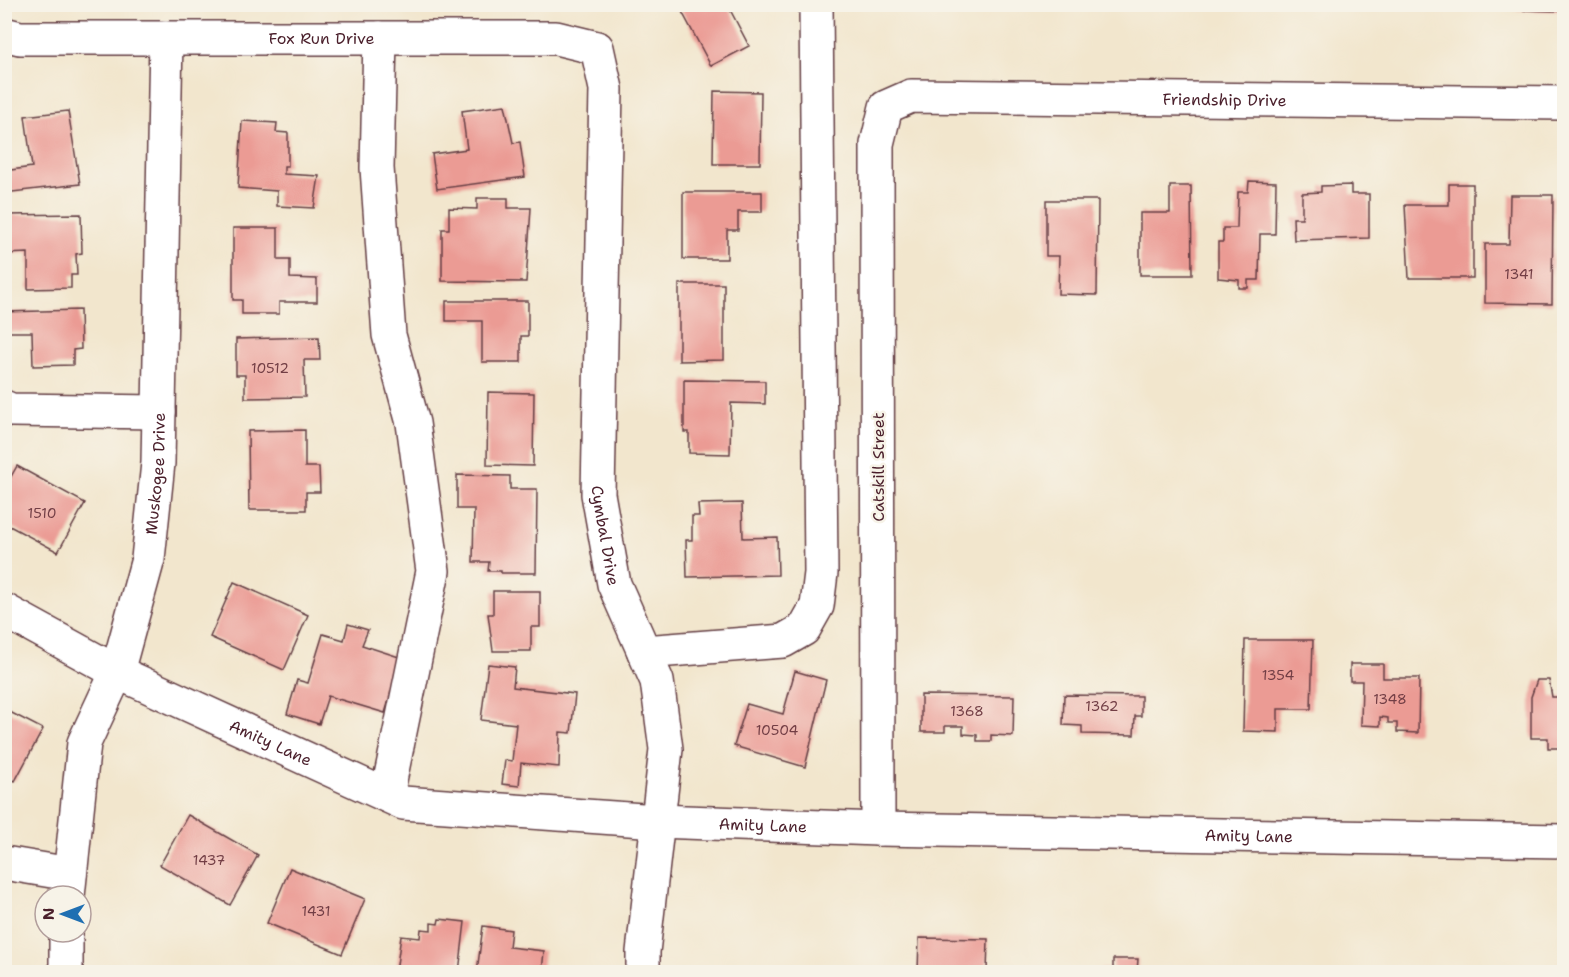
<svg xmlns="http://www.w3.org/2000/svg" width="1569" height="977" font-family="'Shantell Sans',sans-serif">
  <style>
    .building { fill: #eb9b94 }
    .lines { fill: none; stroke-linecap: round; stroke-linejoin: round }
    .minor-casing { stroke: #633d43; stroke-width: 36 }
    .minor { stroke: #fff; stroke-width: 33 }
    .labels { text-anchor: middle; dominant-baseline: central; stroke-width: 5; stroke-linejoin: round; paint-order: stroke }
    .number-label { font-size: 14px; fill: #723e45 }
    .street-label { font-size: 16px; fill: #4a1f2b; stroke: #f7f3e8 }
  </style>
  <rect width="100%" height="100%" fill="#f7f3e8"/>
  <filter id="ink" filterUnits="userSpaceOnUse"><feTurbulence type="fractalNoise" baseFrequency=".0167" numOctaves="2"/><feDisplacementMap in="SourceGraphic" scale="12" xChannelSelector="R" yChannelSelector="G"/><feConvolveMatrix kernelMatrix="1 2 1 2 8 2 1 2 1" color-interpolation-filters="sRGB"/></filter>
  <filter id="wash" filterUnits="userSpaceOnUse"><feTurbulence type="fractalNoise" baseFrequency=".008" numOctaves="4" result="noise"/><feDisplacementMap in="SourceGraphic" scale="24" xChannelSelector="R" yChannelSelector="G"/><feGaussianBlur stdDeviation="1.35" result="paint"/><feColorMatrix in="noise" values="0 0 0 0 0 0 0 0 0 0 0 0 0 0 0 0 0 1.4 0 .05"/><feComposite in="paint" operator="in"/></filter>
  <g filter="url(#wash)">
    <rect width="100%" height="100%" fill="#f2e6cd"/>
    <g id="blocks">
      <g class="building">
        <polygon points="686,4 727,4 749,46 711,66 680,8"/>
        <polygon points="1512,4 1561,4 1561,11 1512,10"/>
        <polygon points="714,91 761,92 760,164 713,164"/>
        <polygon points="505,105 513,143 520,142 525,177 437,189 432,154 467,149 462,111"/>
        <polygon points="68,111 80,184 4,193 4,171 32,167 25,116"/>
        <polygon points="242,121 277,123 276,132 288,133 288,166 284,166 284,174 319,176 314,208 277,206 277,191 238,188"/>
        <polygon points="1249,181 1276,182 1275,234 1260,234 1259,280 1248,280 1248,288 1239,288 1239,280 1218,278 1218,242 1223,242 1223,228 1237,228 1238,192 1248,192"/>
        <polygon points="1449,184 1473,184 1473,278 1409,278 1405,205 1449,205"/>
        <polygon points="1351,185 1351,194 1369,194 1369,238 1294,240 1293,218 1302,218 1302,193 1321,192 1321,186"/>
        <polygon points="1170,186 1191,186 1192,275 1140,275 1140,213 1170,213"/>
        <polygon points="683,192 762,192 762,212 738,212 738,230 727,230 727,259 683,259"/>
        <polygon points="1510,195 1553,195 1552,304 1485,303 1485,244 1509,244"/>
        <polygon points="477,198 508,198 508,208 531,208 526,282 442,281 442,229 449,229 449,208 477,209"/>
        <polygon points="1046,200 1098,200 1097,295 1058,294 1059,256 1046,256"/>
        <polygon points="81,214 82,253 76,254 77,275 71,275 71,288 28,289 28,253 4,254 4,215"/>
        <polygon points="233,228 278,228 278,260 290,260 290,278 317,279 317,302 279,302 279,314 242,314 242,300 233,300"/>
        <polygon points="679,284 724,284 724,360 679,361"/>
        <polygon points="446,301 528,301 528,336 521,336 521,362 482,362 482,321 446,321"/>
        <polygon points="80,310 81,349 73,350 73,365 33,366 32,332 4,332 4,312"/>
        <polygon points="319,337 320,360 304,360 305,397 245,398 245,375 236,375 236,339"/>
        <polygon points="684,380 765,381 765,404 731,403 730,454 689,453 689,432 684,432"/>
        <polygon points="488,392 534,393 533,466 487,465"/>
        <polygon points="305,430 305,467 319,467 320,492 306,492 306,510 249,510 248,431"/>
        <polygon points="17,466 85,503 58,552 4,523 4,489"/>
        <polygon points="457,475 510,476 510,489 537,489 536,573 501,573 501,571 488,571 489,562 473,562 474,509 457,509"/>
        <polygon points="742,503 743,538 777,537 778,575 687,577 686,540 692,540 692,516 699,516 698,504"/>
        <polygon points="234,582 308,615 284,670 210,637"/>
        <polygon points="493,591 540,591 540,627 531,627 531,651 493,651 488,614 493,614"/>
        <polygon points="348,624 368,630 362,645 402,658 385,713 328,696 319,724 287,714 297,680 308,683 323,634 344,640"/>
        <polygon points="1245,640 1313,640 1311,709 1278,709 1278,732 1243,731"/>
        <polygon points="488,664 515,667 513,687 575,694 571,733 560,732 559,767 521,763 519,786 502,784 505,760 512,761 516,724 481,720"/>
        <polygon points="1350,664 1383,664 1383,678 1419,678 1418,733 1397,732 1397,723 1388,723 1388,718 1380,717 1380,726 1361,725 1362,681 1350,681"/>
        <polygon points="795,671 826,680 805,767 734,746 747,704 783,714"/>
        <polygon points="1537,680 1549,680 1552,697 1564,697 1564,748 1548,748 1548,738 1531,738 1531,697"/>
        <polygon points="921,695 1014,696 1013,736 991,735 991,741 977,741 977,735 963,734 963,726 945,726 945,732 921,732"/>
        <polygon points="1064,695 1141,696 1141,716 1135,716 1134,735 1082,734 1082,726 1063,725"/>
        <polygon points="4,709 43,729 15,781 4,776"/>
        <polygon points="188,815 258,855 230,905 160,865"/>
        <polygon points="290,868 365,899 342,954 267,923"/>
        <polygon points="439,919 465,922 459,972 396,972 401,936 420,938 421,929 431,930 431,923 438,924"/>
        <polygon points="483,926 511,930 509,947 544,951 542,972 477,972"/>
        <polygon points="919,938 988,939 987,972 918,972"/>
        <polygon points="1113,959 1138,959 1137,972 1100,972 1100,969 1113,969"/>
      </g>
    </g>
  </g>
  <g filter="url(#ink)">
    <use href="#blocks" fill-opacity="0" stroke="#633d43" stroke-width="1.5"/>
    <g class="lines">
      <defs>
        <g id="minor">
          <path id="s1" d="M4 34 20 38H556L597 48 606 89 598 494 614 584 657 681 666 749 643 952V972"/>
          <polyline points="380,38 377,168 389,335 413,423 433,571 387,795"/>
          <polyline points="4,407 11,410 159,412"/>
          <path id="s2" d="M4 610 117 672 403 803 657 821 878 829 1564 841"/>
          <polyline points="644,652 783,641 804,629 817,606 821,573 816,4"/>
          <path id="s3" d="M878 829 877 144 886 107 911 96 1564 103"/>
          <polyline points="4,863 70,874"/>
          <path id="s4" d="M68 896 84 743 117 672 148 559 158 463 166 38"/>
          <polyline points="66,932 66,972"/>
        </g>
      </defs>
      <use href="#minor" class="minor-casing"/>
      <use href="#minor" class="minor"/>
    </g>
  </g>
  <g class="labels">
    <g class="number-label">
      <text x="1519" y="274">1341</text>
      <text x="270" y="368">10512</text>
      <text x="42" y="513">1510</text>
      <text x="1278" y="675">1354</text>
      <text x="1390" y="699">1348</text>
      <text x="1102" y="706">1362</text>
      <text x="967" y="711">1368</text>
      <text x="777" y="730">10504</text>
      <text x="209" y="860">1437</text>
      <text x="316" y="911">1431</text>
    </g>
    <g class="street-label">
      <text stroke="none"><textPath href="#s1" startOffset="318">Fox Run Drive</textPath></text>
      <text stroke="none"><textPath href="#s3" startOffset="1064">Friendship Drive</textPath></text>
      <text transform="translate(878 467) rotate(-90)">Catskill Street</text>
      <text stroke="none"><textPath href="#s4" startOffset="435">Muskogee Drive</textPath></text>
      <text stroke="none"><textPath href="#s1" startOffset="1084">Cymbal Drive</textPath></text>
      <text stroke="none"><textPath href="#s2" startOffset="298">Amity Lane</textPath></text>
      <text stroke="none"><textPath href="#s2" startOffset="804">Amity Lane</textPath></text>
      <text stroke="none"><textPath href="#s2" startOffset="1290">Amity Lane</textPath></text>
    </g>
  </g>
  <rect width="1569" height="977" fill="none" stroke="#f7f3e8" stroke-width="24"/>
  <g transform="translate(63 914) rotate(270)"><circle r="28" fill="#f7f3e8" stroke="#b29e9c" stroke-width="1.5"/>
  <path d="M0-4.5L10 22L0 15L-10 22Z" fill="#1f6fb2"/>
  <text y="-9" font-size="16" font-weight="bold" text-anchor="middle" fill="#4a1f2b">N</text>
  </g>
</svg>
